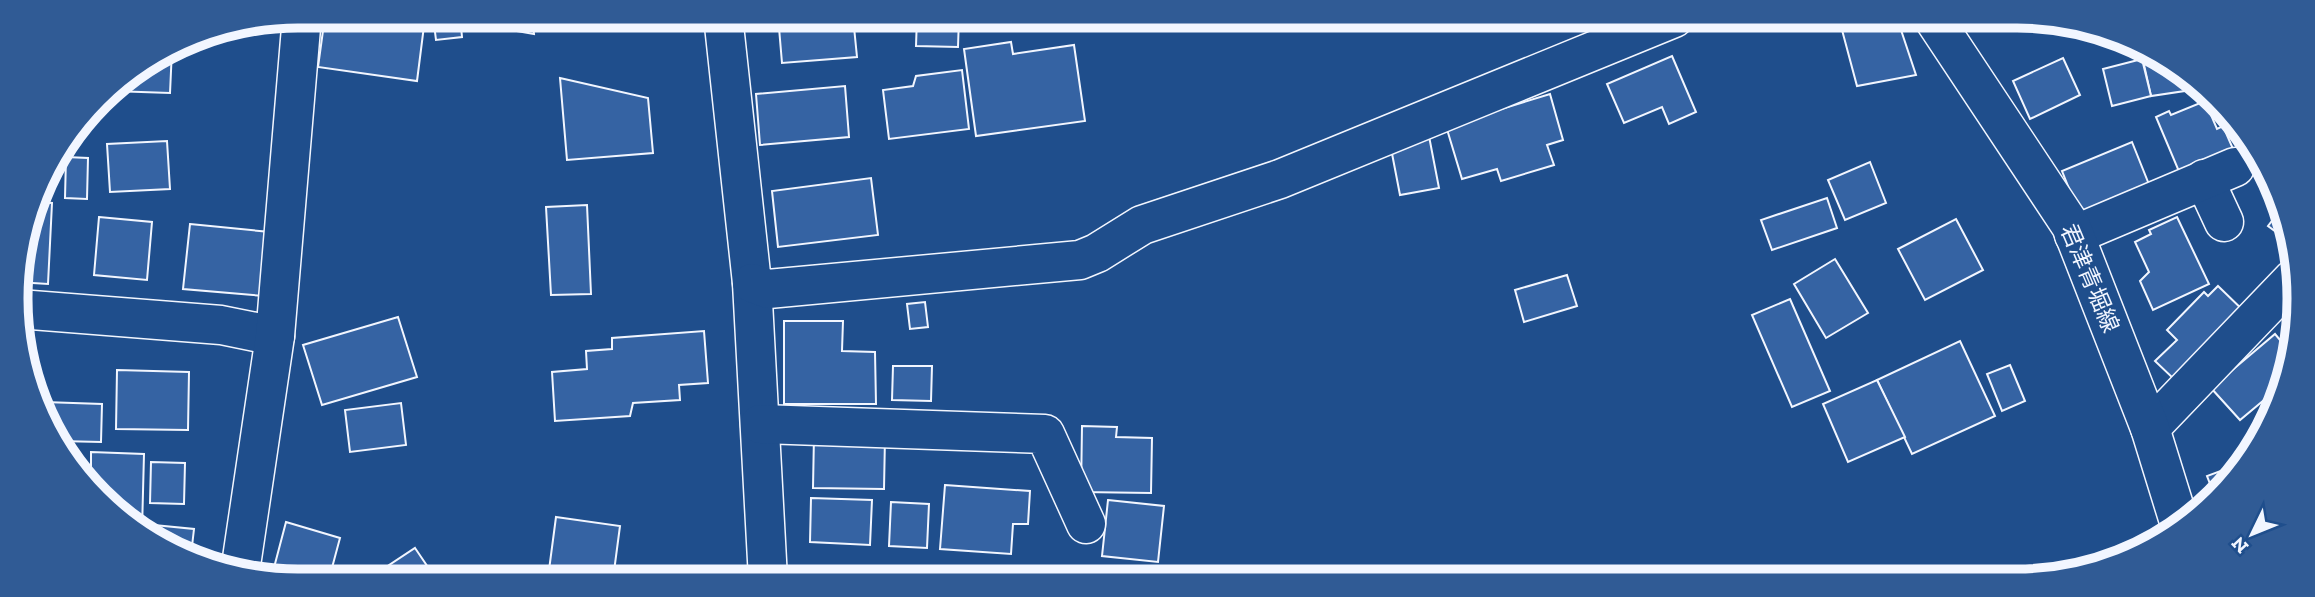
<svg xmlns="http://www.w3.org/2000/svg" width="2315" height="597" font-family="'Zilla Slab','Noto Sans JP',serif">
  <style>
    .building { fill: #3563a3; stroke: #f2f6ff; stroke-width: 2 }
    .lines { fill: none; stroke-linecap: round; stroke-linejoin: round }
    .minor-casing { stroke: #f2f6ff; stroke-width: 41 }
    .secondary-casing { stroke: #f2f6ff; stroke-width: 41 }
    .minor { stroke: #1f4e8c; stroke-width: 38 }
    .secondary { stroke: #1f4e8c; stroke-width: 38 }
    .labels { text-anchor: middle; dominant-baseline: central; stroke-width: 5; stroke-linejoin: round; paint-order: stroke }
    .street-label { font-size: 23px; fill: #f2f6ff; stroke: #1f4e8c }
    .rim { fill: none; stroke: #f2f6ff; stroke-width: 9 }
  </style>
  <rect width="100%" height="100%" fill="#1f4e8c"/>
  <g class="building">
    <polygon points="325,16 425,18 417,81 318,67"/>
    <polygon points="433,16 460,16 462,37 436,40"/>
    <polygon points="493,16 532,16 534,34 494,27"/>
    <polygon points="778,16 853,17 857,57 782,63"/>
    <polygon points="917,17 959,17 958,47 916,46"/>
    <polygon points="1876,18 1897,18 1916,75 1857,86 1842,30"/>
    <polygon points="1011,42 1013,54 1074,45 1085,121 976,136 964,49"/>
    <polygon points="2140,47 2158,54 2198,89 2151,96"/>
    <polygon points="172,49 170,93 112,91 112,86"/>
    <polygon points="1672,56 1696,112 1669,124 1662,107 1624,123 1607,84"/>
    <polygon points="2063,58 2080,95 2030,119 2013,81"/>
    <polygon points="2142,59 2151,96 2112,106 2103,69"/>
    <polygon points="962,70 969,129 889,139 883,90 913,86 916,76"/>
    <polygon points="560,78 648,98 653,153 567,160"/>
    <polygon points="845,86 849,137 760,145 756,94"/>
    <polygon points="1550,94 1563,140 1547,145 1554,165 1501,181 1497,169 1462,179 1446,126"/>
    <polygon points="2205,101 2217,129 2223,126 2237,158 2183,181 2156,117 2169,111 2171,115"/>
    <polygon points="1428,131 1439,188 1400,195 1389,138"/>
    <polygon points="167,141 170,189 110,192 107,144"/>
    <polygon points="2132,142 2152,192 2082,221 2062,171"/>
    <polygon points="66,157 88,158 87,199 65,198"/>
    <polygon points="56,158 56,180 43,180 45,173"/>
    <polygon points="1870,162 1886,203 1845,220 1828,180"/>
    <polygon points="871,178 878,235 778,247 772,191"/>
    <polygon points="1827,198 1837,228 1772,250 1761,220"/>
    <polygon points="37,202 52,203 48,284 17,282"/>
    <polygon points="587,205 591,294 551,295 546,207"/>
    <polygon points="2281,209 2290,226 2291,243 2268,226"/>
    <polygon points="99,217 152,222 147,280 94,275"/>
    <polygon points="2177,217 2209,284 2153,310 2140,281 2149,272 2135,242 2151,234 2149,230"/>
    <polygon points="1956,219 1983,270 1925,300 1898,249"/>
    <polygon points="190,224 270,232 264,296 183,289"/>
    <polygon points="1835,259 1868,313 1826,338 1794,284"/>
    <polygon points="1567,275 1577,306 1524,322 1515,290"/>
    <polygon points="2218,286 2250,317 2177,382 2155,361 2177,340 2167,330 2204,292 2208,296"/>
    <polygon points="1790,299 1830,391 1792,407 1752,315"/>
    <polygon points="925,302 928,327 910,329 907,304"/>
    <polygon points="398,317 417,377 322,405 303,345"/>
    <polygon points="784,321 843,321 842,351 875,352 876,404 784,404"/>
    <polygon points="704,331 708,383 679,385 680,400 633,403 630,416 555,421 552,372 587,369 586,351 612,349 612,338"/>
    <polygon points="2275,334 2291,353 2282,385 2240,420 2211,388"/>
    <polygon points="1960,341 1995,416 1912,454 1877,380"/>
    <polygon points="2010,365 2025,401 2002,411 1987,374"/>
    <polygon points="893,366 932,366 931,401 892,400"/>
    <polygon points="117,370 189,372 188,430 116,429"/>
    <polygon points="1877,380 1905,437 1848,462 1823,404"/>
    <polygon points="44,402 102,404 101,442 59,441 44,409"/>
    <polygon points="401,403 406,445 350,452 345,410"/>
    <polygon points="1082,426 1117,427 1116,437 1152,438 1151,493 1081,492"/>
    <polygon points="814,435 885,437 884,489 813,488"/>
    <polygon points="91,452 144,454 142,530 91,485"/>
    <polygon points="151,462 185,463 184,504 150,503"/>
    <polygon points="2242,463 2216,499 2207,476"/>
    <polygon points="945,485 1030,491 1028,524 1013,524 1011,554 940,549"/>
    <polygon points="811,498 872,500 870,545 810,542"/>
    <polygon points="1108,500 1164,506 1158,562 1102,556"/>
    <polygon points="891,502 929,504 927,548 889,546"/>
    <polygon points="556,517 620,526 613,579 549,570"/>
    <polygon points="286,522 340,538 329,579 271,579"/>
    <polygon points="154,525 194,529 191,555 157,544 153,540"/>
    <polygon points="415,548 436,579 368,579"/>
  </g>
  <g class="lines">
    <defs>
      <g id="minor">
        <polyline points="723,16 752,283 768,579"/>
        <polyline points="2204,179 2224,222"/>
        <polyline points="2074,235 2235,167"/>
        <polyline points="752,283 768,289 1080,260 1097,253 1142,225 1280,179 1674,18"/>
        <polyline points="19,309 221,325 275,336"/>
        <polyline points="760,424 1045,434 1086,524"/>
        <polyline points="2150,428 2293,279"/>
        <polyline points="240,572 275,336 302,16"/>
      </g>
      <polyline id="secondary" points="1933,18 2071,226 2150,428 2180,525"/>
    </defs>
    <use href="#minor" class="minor-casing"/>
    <use href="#secondary" class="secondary-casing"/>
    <use href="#minor" class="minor"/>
    <use href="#secondary" class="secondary"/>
  </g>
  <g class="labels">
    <g class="street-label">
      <text transform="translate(2090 278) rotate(67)">君津青堀線</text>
    </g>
  </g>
  <path d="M0 0H2315V597H0ZM298 28H2017A270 270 0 0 1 2287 298V299A270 270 0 0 1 2017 569H298A270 270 0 0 1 28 299V298A270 270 0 0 1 298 28Z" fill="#305b95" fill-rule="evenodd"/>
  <path class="rim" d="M298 28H2017A270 270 0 0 1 2287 298V299A270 270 0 0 1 2017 569H298A270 270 0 0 1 28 299V298A270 270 0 0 1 298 28Z"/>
  <g transform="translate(2252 534) rotate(227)" stroke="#1f4e8c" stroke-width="5" paint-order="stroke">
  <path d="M0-5L12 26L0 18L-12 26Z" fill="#f2f6ff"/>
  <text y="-10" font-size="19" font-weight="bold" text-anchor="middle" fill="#f2f6ff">N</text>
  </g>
</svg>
